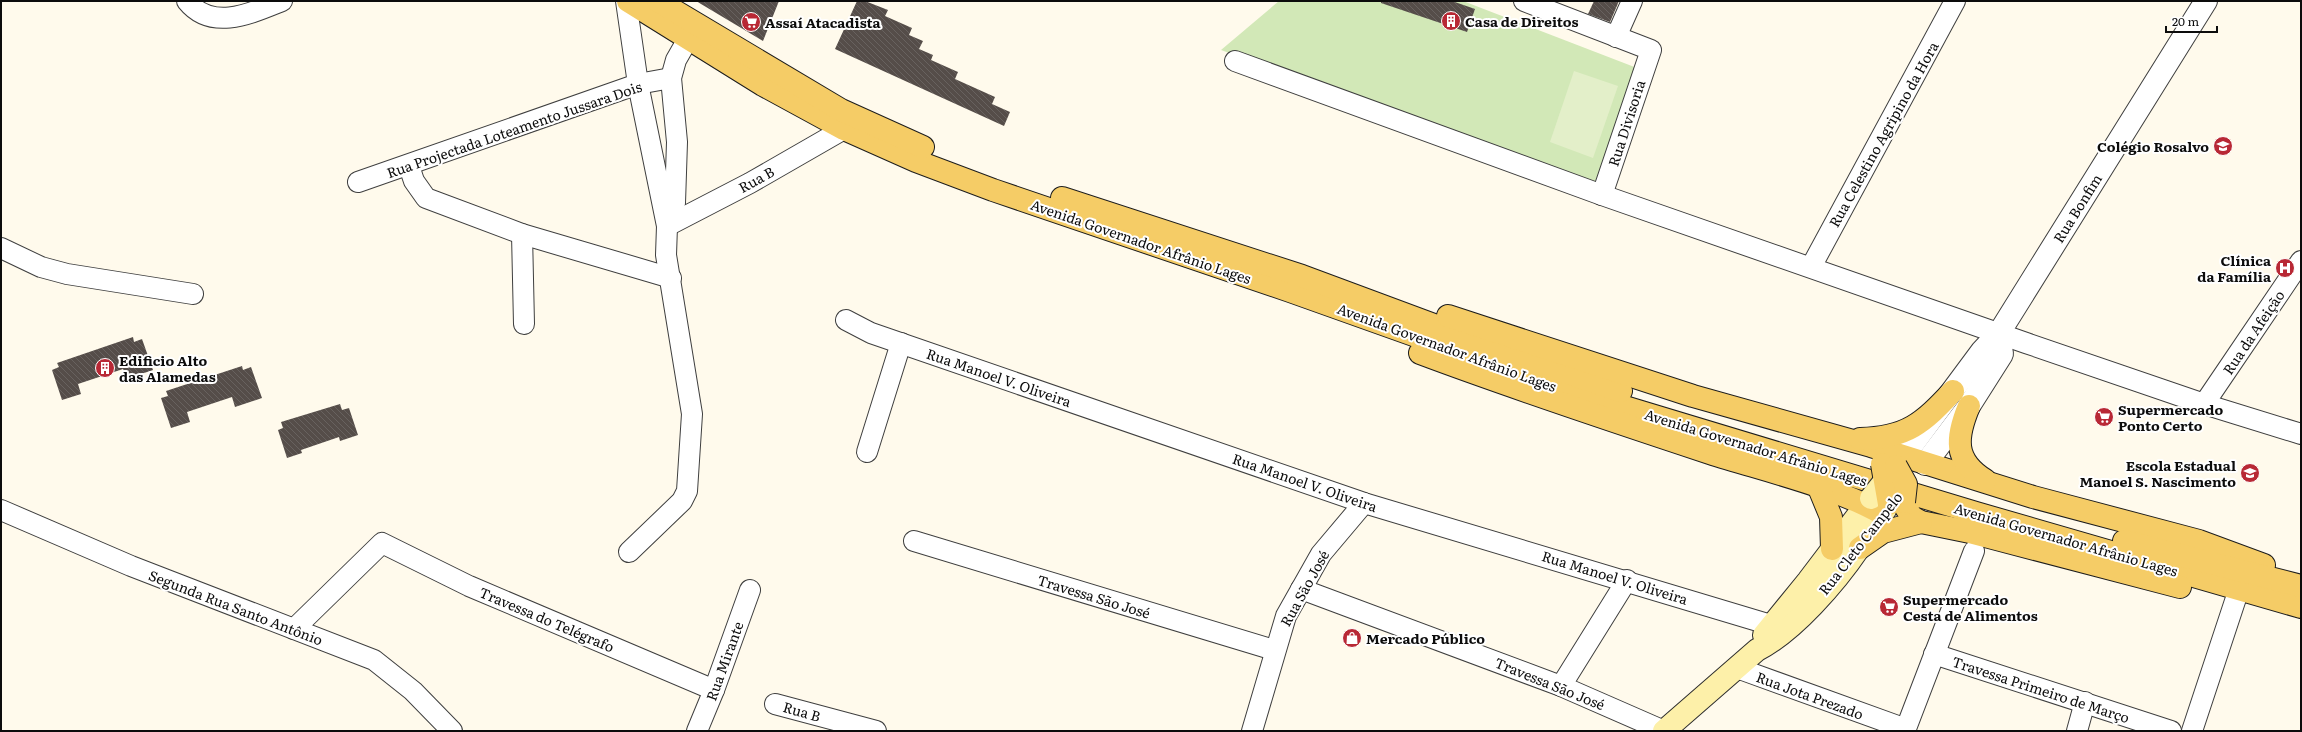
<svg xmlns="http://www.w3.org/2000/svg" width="2302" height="732" font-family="Literata,serif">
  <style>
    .grass { fill: #d2e8b7 }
    .pitch { fill: #e3efc9 }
    .building { fill: url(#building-back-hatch) }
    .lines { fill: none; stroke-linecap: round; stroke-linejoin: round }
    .minor-casing { stroke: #3f3f3f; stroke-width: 22 }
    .tertiary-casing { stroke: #3f3f3f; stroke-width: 24 }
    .secondary-casing { stroke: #2e2e2e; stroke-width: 24 }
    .primary-casing { stroke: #1d1d1d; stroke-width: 24 }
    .minor { stroke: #fff; stroke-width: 20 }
    .tertiary { stroke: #fff; stroke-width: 22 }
    .secondary { stroke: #fdf0a9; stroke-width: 22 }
    .primary { stroke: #f5cc66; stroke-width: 22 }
    .secondary-bridge-casing { stroke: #2e2e2e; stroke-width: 24; stroke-linecap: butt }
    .primary-bridge-casing { stroke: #1d1d1d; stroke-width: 24; stroke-linecap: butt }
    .secondary-bridge { stroke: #fdf0a9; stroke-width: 22 }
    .primary-bridge { stroke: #f5cc66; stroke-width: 22 }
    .labels { text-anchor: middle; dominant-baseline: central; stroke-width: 4; stroke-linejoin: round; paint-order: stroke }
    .poi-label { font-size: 14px; font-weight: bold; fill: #0c0c0c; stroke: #fff; text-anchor: start }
    .street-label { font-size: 14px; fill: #0c0c0c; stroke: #fff }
  </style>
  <defs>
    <pattern id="building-back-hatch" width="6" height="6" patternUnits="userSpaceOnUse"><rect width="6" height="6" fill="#554d49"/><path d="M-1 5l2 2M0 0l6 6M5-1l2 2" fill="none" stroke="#68625f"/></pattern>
  </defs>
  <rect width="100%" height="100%" fill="#fffaec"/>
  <polygon class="grass" points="1279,1 1463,1 1637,68 1594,185 1221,50"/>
  <polygon class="pitch" points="1574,71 1618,86 1593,158 1550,142"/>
  <g class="building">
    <polygon points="696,1 779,1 763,41"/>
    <polygon points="857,1 865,1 888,10 885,16 912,28 909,35 923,41 919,49 933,55 931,60 958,72 955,79 995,97 992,104 1010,112 1004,126 835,49"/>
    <polygon points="1381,1 1452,1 1475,9 1467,32 1381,3"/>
    <polygon points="1594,1 1619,1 1610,22 1588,14"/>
    <polygon points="133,337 134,342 142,339 153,370 126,379 123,369 78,384 81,394 62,400 52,370 59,367 57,363"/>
    <polygon points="242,366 243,370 251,367 262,398 235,407 232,397 187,412 190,422 171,428 161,398 168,396 166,391"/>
    <polygon points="340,404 342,410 349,408 358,435 340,441 339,437 301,450 302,453 287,458 278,430 283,428 281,422"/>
  </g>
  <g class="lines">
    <defs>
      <g id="minor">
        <path d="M187 1C212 32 252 13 282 1"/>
        <polyline points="626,1 638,84 667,226"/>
        <polyline points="1524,1 1651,50 1602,195"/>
        <polyline points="1616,37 1632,1"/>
        <polyline points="1235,61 1602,195 2026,343 2204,404 2301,434"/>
        <polyline points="409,166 414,181 426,198 522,234 671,278"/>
        <polyline points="358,182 638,84 671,78"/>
        <polyline points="667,226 750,183 844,129"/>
        <polyline points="522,234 524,324"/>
        <polyline points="1,248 41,267 67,274 193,294"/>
        <polyline points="1811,267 1955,1"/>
        <polyline points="846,320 871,333 1364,503 1771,625"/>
        <polyline points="2204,404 2301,261"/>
        <polyline points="867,452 901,343"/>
        <polyline points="1,510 131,566 374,660 413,691 452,731"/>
        <polyline points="914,541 1274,650"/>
        <polyline points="629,552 682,501 687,491 692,414 666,255 667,226 675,203 677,142 671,78 676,60 688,39"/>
        <polyline points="1301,589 1561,686 1664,731"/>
        <polyline points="294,629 382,543 469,586 714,690"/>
        <polyline points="1934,654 2171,731"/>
        <polyline points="1737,668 1906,729"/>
        <polyline points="1561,686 1627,580"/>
        <polyline points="775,704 876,731"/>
        <polyline points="697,731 714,690 750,590"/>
        <polyline points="1252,731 1286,616 1321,554 1364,503"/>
        <polyline points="1905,731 1974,551"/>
        <polyline points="2077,731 2085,702"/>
        <polyline points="2192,731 2239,589"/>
      </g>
      <g id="tertiary">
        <polyline points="1904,456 1982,351 1999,333 2206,1"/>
        <polyline points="1925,464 1969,406 2002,354 1999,333"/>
      </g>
      <g id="secondary">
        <polyline points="1764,635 1808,581 1871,498"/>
        <path d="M1664 731 1757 650C1794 631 1836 582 1859 548 1867 536 1873 519 1885 510"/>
      </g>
      <g id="primary">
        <polyline points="628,1 763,85 844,129 916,161 993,190 1290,291 1565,389 1976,513 2301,607"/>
        <polyline points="658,1 841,110 923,147"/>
        <polyline points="1062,198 1302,276 1512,354 1621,391"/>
        <polyline points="1448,316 1693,396 1871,446 2033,497 2199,541 2264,565"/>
        <path d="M1420 353C1516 389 1613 421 1710 453 1763 470 1833 486 1881 513"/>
        <path d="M1969 406C1956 437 1953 460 1985 480"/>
        <path d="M1860 439C1907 438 1923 423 1953 391"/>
        <polyline points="1819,488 1831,517 1832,549"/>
        <polyline points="1904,502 1906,508 1912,517 1921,522 1970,532 2180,587"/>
        <polyline points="2124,541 2301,586"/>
        <polyline points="1860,548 1883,532 1921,522"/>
      </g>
    </defs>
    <use href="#minor" class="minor-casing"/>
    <use href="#tertiary" class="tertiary-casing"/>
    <use href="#secondary" class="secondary-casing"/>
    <use href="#primary" class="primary-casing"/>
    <use href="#minor" class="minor"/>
    <use href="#tertiary" class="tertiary"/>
    <use href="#secondary" class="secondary"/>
    <use href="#primary" class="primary"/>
    <defs>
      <polyline id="secondary-bridge" points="1871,498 1895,468"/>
      <g id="primary-bridge">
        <polyline points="1882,464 1889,504"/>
        <polyline points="1896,466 1906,484 1904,502"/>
      </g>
    </defs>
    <use href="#secondary-bridge" class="secondary-bridge-casing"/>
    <use href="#primary-bridge" class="primary-bridge-casing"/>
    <use href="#secondary-bridge" class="secondary-bridge"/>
    <use href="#primary-bridge" class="primary-bridge"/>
  </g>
  <defs>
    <symbol id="building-disc" viewBox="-11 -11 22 22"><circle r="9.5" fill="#b82835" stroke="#fff"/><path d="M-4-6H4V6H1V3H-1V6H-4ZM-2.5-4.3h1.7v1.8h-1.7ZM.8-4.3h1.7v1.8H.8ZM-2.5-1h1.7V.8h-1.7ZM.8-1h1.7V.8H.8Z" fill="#fff"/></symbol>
    <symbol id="supermarket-disc" viewBox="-11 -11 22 22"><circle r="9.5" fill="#b82835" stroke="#fff"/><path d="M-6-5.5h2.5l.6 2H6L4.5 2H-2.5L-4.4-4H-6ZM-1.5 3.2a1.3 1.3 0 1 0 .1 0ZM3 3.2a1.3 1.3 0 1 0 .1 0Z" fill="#fff"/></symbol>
    <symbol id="school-disc" viewBox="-11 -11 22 22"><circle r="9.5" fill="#b82835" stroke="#fff"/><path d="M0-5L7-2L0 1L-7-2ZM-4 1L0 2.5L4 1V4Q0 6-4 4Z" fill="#fff"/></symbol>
    <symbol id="hospital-disc" viewBox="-11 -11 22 22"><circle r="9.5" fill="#b82835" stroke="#fff"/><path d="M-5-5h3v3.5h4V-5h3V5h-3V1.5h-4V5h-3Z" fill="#fff"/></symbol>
    <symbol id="shop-disc" viewBox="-11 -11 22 22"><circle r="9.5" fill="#b82835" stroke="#fff"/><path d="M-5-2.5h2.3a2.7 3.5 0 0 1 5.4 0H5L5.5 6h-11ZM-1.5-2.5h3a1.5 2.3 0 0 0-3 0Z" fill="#fff"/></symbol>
  </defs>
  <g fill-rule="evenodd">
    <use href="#building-disc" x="1440" y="10" width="22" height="22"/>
    <use href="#supermarket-disc" x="740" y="11" width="22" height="22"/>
    <use href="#school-disc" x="2212" y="135" width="22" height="22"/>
    <use href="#hospital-disc" x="2274" y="257" width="22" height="22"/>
    <use href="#building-disc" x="94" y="357" width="22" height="22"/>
    <use href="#supermarket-disc" x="2093" y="406" width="22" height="22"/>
    <use href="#school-disc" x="2239" y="462" width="22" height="22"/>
    <use href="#supermarket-disc" x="1878" y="596" width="22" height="22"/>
    <use href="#shop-disc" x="1341" y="627" width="22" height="22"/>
  </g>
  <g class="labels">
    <g class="poi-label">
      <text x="1465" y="21">Casa de Direitos</text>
      <text x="765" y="22">Assaí Atacadista</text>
      <text x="2209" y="146" text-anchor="end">Colégio Rosalvo</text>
      <text x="2271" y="260" text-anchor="end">Clínica<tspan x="2271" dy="16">da Família</tspan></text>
      <text x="119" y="360">Edificio Alto<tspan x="119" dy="16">das Alamedas</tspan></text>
      <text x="2118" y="409">Supermercado<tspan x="2118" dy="16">Ponto Certo</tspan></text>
      <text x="2236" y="465" text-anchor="end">Escola Estadual<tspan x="2236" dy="16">Manoel S. Nascimento</tspan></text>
      <text x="1903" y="599">Supermercado<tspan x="1903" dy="16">Cesta de Alimentos</tspan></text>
      <text x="1366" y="638">Mercado Público</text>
    </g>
    <g class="street-label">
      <text transform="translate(1626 123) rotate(-72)">Rua Divisoria</text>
      <text transform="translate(514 129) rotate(-19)">Rua Projectada Loteamento Jussara Dois</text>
      <text transform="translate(1883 134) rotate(-61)">Rua Celestino Agripino da Hora</text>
      <text transform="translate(756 179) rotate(-29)">Rua B</text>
      <text transform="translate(2077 208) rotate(-58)">Rua Bonfim</text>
      <text transform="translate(1141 241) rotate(19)">Avenida Governador Afrânio Lages</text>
      <text transform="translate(2253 332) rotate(-56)">Rua da Afeição</text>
      <text transform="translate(1447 347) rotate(20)">Avenida Governador Afrânio Lages</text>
      <text transform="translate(999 377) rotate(19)">Rua Manoel V. Oliveira</text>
      <text transform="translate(1756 447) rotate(17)">Avenida Governador Afrânio Lages</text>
      <text transform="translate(1305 482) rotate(19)">Rua Manoel V. Oliveira</text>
      <text transform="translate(2066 539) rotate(16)">Avenida Governador Afrânio Lages</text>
      <text transform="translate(1860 543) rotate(-52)">Rua Cleto Campelo</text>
      <text transform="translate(1615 577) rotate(17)">Rua Manoel V. Oliveira</text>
      <text transform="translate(1304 588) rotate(-61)">Rua São José</text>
      <text transform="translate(1094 596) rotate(17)">Travessa São José</text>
      <text transform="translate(236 607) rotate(21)">Segunda Rua Santo Antônio</text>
      <text transform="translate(547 619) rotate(23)">Travessa do Telégrafo</text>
      <text transform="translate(724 661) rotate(-70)">Rua Mirante</text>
      <text transform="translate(1550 683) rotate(22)">Travessa São José</text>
      <text transform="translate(2041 689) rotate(18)">Travessa Primeiro de Março</text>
      <text transform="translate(1810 695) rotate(20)">Rua Jota Prezado</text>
      <text transform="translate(802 711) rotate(16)">Rua B</text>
    </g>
  </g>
  <rect width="2302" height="732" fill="none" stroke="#0c0c0c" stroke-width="4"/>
  <path d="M2166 26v6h51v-6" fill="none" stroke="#0c0c0c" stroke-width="2"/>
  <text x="2172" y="26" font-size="12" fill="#0c0c0c" stroke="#ffffff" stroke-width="3" paint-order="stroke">20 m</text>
</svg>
